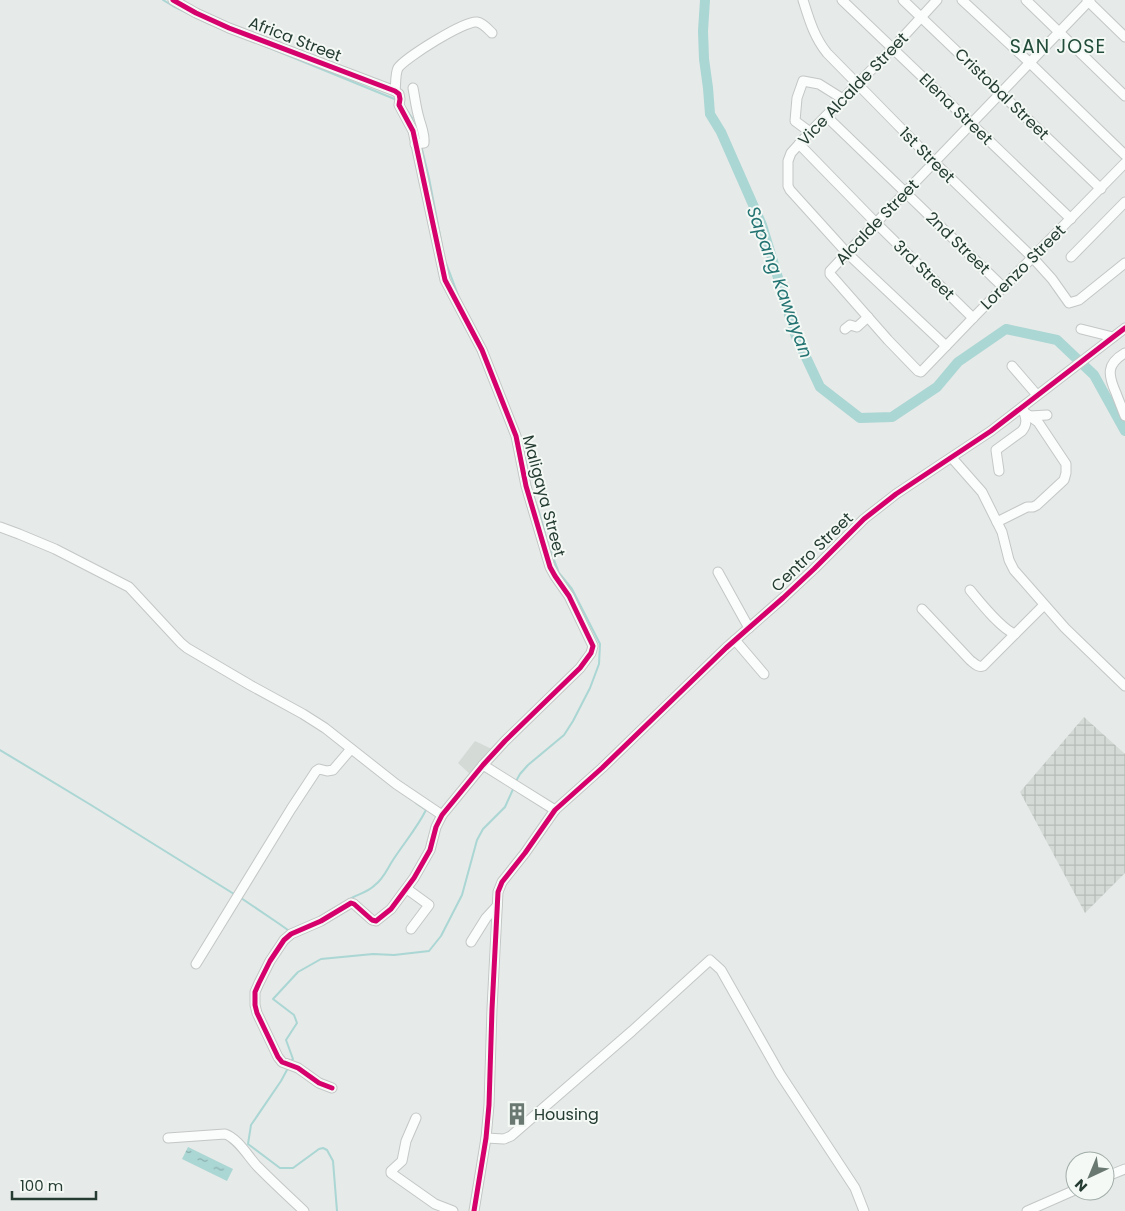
<svg xmlns="http://www.w3.org/2000/svg" width="1125" height="1211" font-family="Poppins,sans-serif">
  <style>
    .built { fill: #d4dbd7 }
    .industrial { fill: url(#industrial-grid) }
    .water { fill: url(#water-ripples) }
    .lines { fill: none; stroke-linecap: round; stroke-linejoin: round }
    .stream { stroke: #aad6d4; stroke-width: 2 }
    .river { stroke: #aad6d4; stroke-width: 10 }
    .minor-casing { stroke: #c3c7c5; stroke-width: 11 }
    .minor { stroke: #fbfcfc; stroke-width: 9 }
    .cycleway-casing { stroke: #f4f9f6; stroke-width: 8 }
    .cycleway { stroke: #d6006c; stroke-width: 5 }
    .labels { text-anchor: middle; dominant-baseline: central; stroke-width: 4; stroke-linejoin: round; paint-order: stroke }
    .street-label { font-size: 16px; fill: #253c32; stroke: #f4f9f6 }
    .poi-label { font-size: 16px; fill: #253c32; stroke: #f4f9f6; text-anchor: start }
    .water-label { font-size: 18px; font-style: italic; fill: #237472; stroke: #f4f9f6 }
    .quarter-label { font-size: 19px; letter-spacing: 1px; fill: #224d3a; stroke: #f4f9f6 }
  </style>
  <defs>
    <pattern id="industrial-grid" width="8" height="8" patternUnits="userSpaceOnUse" patternTransform="scale(1.25)"><rect width="8" height="8" fill="#d4dbd7"/><path d="M0 4h8M4 0v8" fill="none" stroke="#b6bdb9"/></pattern>
    <pattern id="water-ripples" width="26" height="14" patternUnits="userSpaceOnUse" patternTransform="scale(1.25)"><rect width="26" height="14" fill="#aad6d4"/><path d="M2 4q2-2 4 0t4 0M15 11q2-2 4 0t4 0" fill="none" stroke="#8aafad"/></pattern>
  </defs>
  <rect width="100%" height="100%" fill="#e6eae8"/>
  <polygon class="built" points="475,741 494,750 472,776 458,763"/>
  <polygon class="industrial" points="1084,717 1125,754 1125,873 1085,913 1020,792"/>
  <polygon class="water" points="188,1147 233,1169 227,1181 182,1159"/>
  <g class="lines">
    <g class="stream">
      <polyline points="163,0 173,6 212,25"/>
      <polyline points="260,44 397,100"/>
      <polyline points="406,109 412,118 414,124"/>
      <polyline points="421,145 429,178 442,246"/>
      <polyline points="446,263 458,295"/>
      <polyline points="521,442 526,456 527,469"/>
      <polyline points="0,750 91,805 234,894"/>
      <polyline points="515,783 520,774 528,765 564,735 573,721 590,688 599,664 600,644 572,589 559,573 548,544 539,512 533,495"/>
      <polyline points="241,898 278,923 288,930 291,930"/>
      <path d="M348 900C357 894 367 893 375 885 384 878 387 869 393 860 404 843 417 828 426 810L416 803"/>
      <polyline points="291,1061 293,1059 286,1040 297,1023 294,1015 273,999 298,972 321,959 373,954 394,955 429,951 441,936 462,895 477,840 483,829 505,807 514,787"/>
      <polyline points="288,1068 281,1081 251,1125 248,1144 280,1168 293,1168 319,1149 323,1148 327,1150 333,1161 337,1211"/>
    </g>
    <polyline class="river" points="705,0 703,31 704,59 708,88 710,114 721,132 762,225 795,334 820,387 860,418 892,417 937,387 958,362 1006,329 1057,340 1094,375 1125,431"/>
    <defs>
      <g id="minor">
        <polyline points="173,0 196,13 229,28 395,91 399,94 400,99 399,105 413,131 445,280 482,350 516,436 526,486 550,567 555,576 569,596 593,646 591,653 580,668 505,741 483,765 442,815 436,827 430,850 414,878 391,909 376,921 372,920 354,904 351,903 321,921 291,934 284,940 270,961 259,983 255,992 255,1005 257,1013 278,1057 282,1062 298,1068 319,1083 332,1088"/>
        <path d="M803 0C809 19 814 37 827 53L934 162 1033 258 1052 279 1069 303 1079 300 1125 263"/>
        <polyline points="842,0 1071,219"/>
        <polyline points="903,0 1101,189"/>
        <polyline points="937,0 892,49 810,132 791,153 788,161 788,186 790,190 847,253 946,346"/>
        <polyline points="962,0 1029,62 1125,155"/>
        <polyline points="1026,0 1125,96"/>
        <polyline points="1087,0 1125,37"/>
        <polyline points="1090,0 847,253 830,271 830,274 888,340 918,371 921,372 973,318 1125,163"/>
        <path d="M413 88C415 98 416 108 419 118 421 126 425 134 424 143L415 144"/>
        <path d="M395 91C396 85 395 74 398 68 405 58 465 20 477 22 483 23 488 29 492 33"/>
        <polyline points="826,116 905,192 1003,287"/>
        <polyline points="810,132 795,121 797,98 803,81 819,84 843,99"/>
        <polyline points="799,144 876,223 973,318"/>
        <polyline points="1071,257 1125,202"/>
        <polyline points="845,329 850,325 857,327 868,317"/>
        <polyline points="1081,329 1113,337"/>
        <path d="M1125 353C1106 364 1108 375 1116 393 1119 401 1122 408 1125 416"/>
        <polyline points="1012,366 1037,395"/>
        <polyline points="1030,416 1047,415"/>
        <polyline points="952,458 982,492 1002,532 1009,560 1014,570 1065,628 1125,686"/>
        <path d="M999 471 996 450 1022 431C1028 424 1026 418 1023 409"/>
        <polyline points="997,522 1027,507 1033,507 1037,505 1064,480 1066,473 1066,464 1038,422 1024,412"/>
        <polyline points="0,527 19,534 55,549 129,587 181,643 187,648 250,685 303,714 325,728 396,784 442,815"/>
        <polyline points="718,572 749,628"/>
        <path d="M970 590C980 602 1001 629 1015 634"/>
        <path d="M922 609 970 660C974 663 978 668 983 666L1044 605"/>
        <polyline points="735,640 764,674"/>
        <polyline points="483,765 555,810"/>
        <polyline points="407,889 429,905 411,929"/>
        <polyline points="471,942 486,918 497,906"/>
        <polyline points="196,964 291,809 316,771 319,769 327,771 333,770 351,749"/>
        <polyline points="416,1118 406,1141 402,1161 391,1171 391,1173 435,1204 453,1211"/>
        <path d="M168 1138 225 1134C238 1138 249 1158 258 1167 273 1182 289 1197 304 1211"/>
        <polyline points="486,1138 504,1139 511,1136 632,1031 710,960 721,970 780,1074 855,1188 864,1211"/>
        <polyline points="1105,1177 1125,1169"/>
        <polyline points="474,1211 486,1138 489,1105 492,1009 498,892 502,882 525,853 555,810 602,768 726,648 783,598 814,569 864,519 896,494 991,431 1125,328"/>
        <polyline points="1027,1211 1075,1190"/>
      </g>
    </defs>
    <use href="#minor" class="minor-casing"/>
    <use href="#minor" class="minor"/>
    <defs>
      <g id="cycleway">
        <polyline points="173,0 196,13 229,28 395,91 399,94 400,99 399,105 413,131 445,280 482,350 516,436 526,486 550,567 555,576 569,596 593,646 591,653 580,668 505,741 483,765 442,815 436,827 430,850 414,878 391,909 376,921 372,920 354,904 351,903 321,921 291,934 284,940 270,961 259,983 255,992 255,1005 257,1013 278,1057 282,1062 298,1068 319,1083 332,1088"/>
        <polyline points="474,1211 486,1138 489,1105 492,1009 498,892 502,882 525,853 555,810 602,768 726,648 783,598 814,569 864,519 896,494 991,431 1125,328"/>
      </g>
    </defs>
    <use href="#cycleway" class="cycleway-casing"/>
    <use href="#cycleway" class="cycleway"/>
  </g>
  <defs>
    <symbol id="building-bare" viewBox="-9 -9 18 18"><path d="M-4-6H4V6H1V3H-1V6H-4ZM-2.5-4.3h1.7v1.8h-1.7ZM.8-4.3h1.7v1.8H.8ZM-2.5-1h1.7V.8h-1.7ZM.8-1h1.7V.8H.8Z" fill="#697972" stroke="#f4f9f6" stroke-width="2.5" paint-order="stroke"/></symbol>
  </defs>
  <g fill-rule="evenodd">
    <use href="#building-bare" x="501" y="1098" width="32" height="32"/>
  </g>
  <g class="labels">
    <g class="street-label">
      <text transform="translate(295 39) rotate(21)">Africa Street</text>
      <text transform="translate(853 89) rotate(-46)">Vice Alcalde Street</text>
      <text transform="translate(1002 94) rotate(44)">Cristobal Street</text>
      <text transform="translate(956 109) rotate(44)">Elena Street</text>
      <text transform="translate(927 155) rotate(45)">1st Street</text>
      <text transform="translate(877 222) rotate(-46)">Alcalde Street</text>
      <text transform="translate(958 243) rotate(44)">2nd Street</text>
      <text transform="translate(1023 267) rotate(-45)">Lorenzo Street</text>
      <text transform="translate(924 270) rotate(44)">3rd Street</text>
      <text transform="translate(544 496) rotate(75)">Maligaya Street</text>
      <text transform="translate(812 552) rotate(-44)">Centro Street</text>
    </g>
    <g class="poi-label">
      <text x="534" y="1114">Housing</text>
    </g>
    <g class="water-label">
      <text transform="translate(780 282) rotate(70)">Sapang Kawayan</text>
    </g>
    <g class="quarter-label">
      <text x="1058" y="46">SAN JOSE</text>
    </g>
  </g>
  <g transform="translate(1090 1176) rotate(224)"><circle r="24" fill="#f4f9f6" stroke="#a1ada8"/>
  <path d="M0-4L9 19L0 12L-9 19Z" fill="#697972"/>
  <text y="-8" font-size="14" font-weight="bold" text-anchor="middle" fill="#253c32">N</text>
  </g>
  <path d="M12 1191v8h84v-8" fill="none" stroke="#253c32" stroke-width="2.5"/>
  <text x="20" y="1191" font-size="15" fill="#253c32" stroke="#f4f9f6" stroke-width="4" paint-order="stroke">100 m</text>
</svg>
